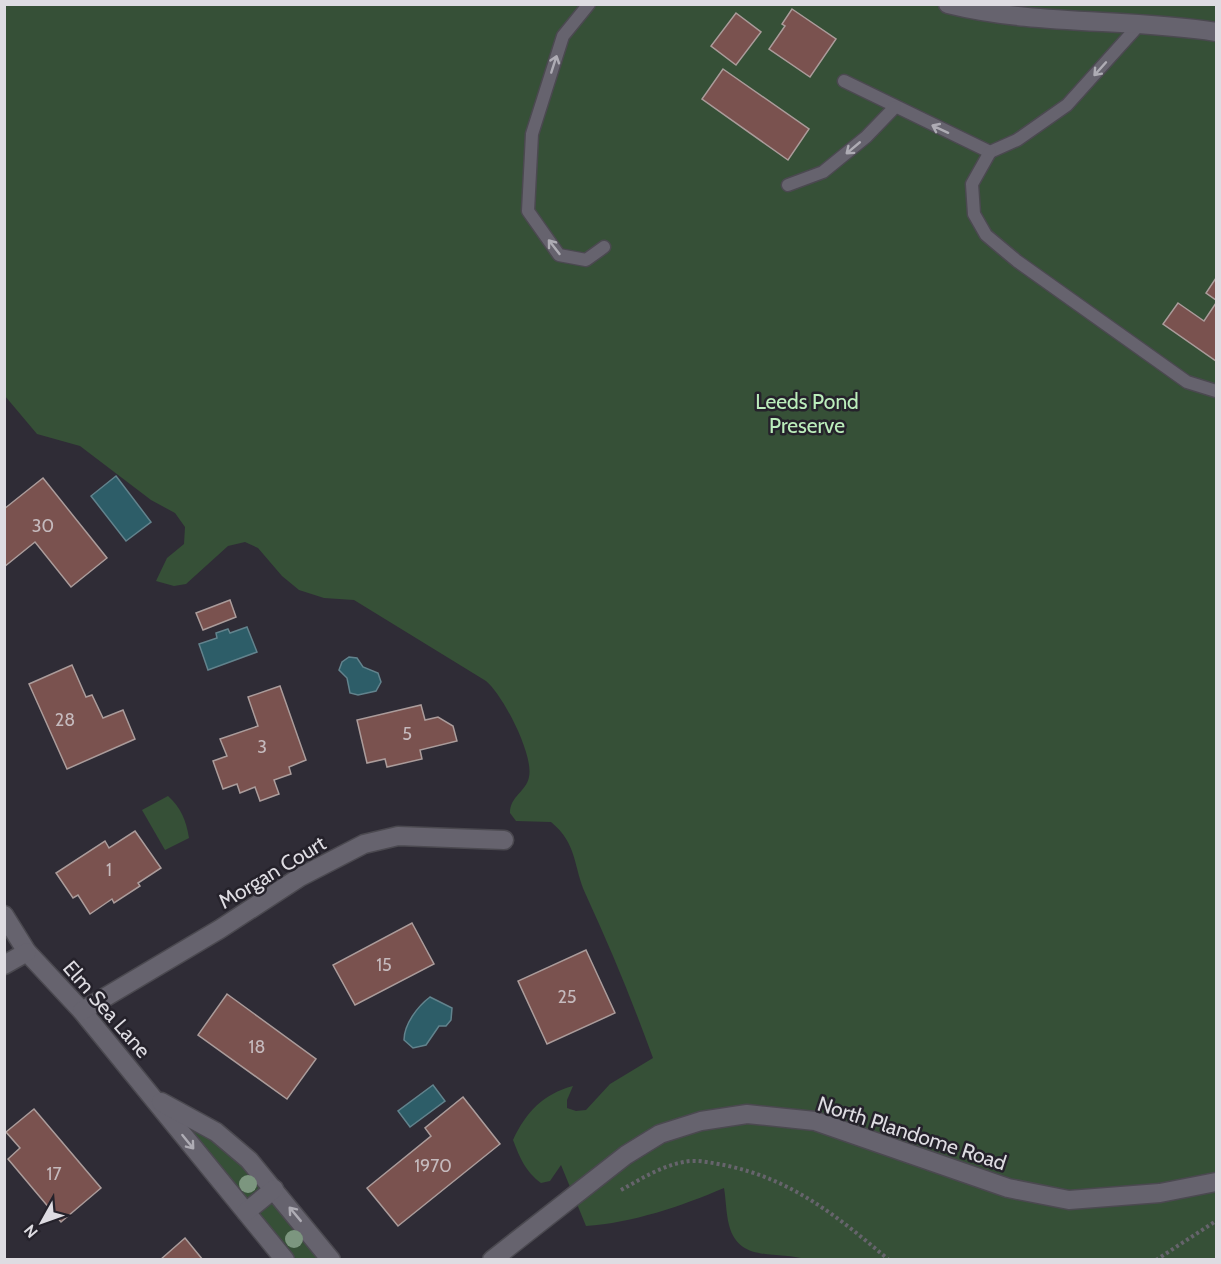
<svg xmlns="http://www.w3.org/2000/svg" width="1221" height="1264" font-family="Cabin,sans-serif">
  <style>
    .green { fill: #365037 }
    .water { fill: #2d5d68; stroke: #62838d; stroke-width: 1.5 }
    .building { fill: #7a524f; stroke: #ab9c9b; stroke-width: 1.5 }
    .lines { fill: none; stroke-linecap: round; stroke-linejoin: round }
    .lane-casing { stroke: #4b4950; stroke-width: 15 }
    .street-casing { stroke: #4b4950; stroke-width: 21 }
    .secondary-casing { stroke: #4b4950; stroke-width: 21 }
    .path { stroke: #66646c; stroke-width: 4; stroke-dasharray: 3 3; stroke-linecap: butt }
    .lane { stroke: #66636e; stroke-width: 12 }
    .street { stroke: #66636e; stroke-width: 18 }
    .secondary { stroke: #66636e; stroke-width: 18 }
    .tree { fill: #7c967f }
    .oneway { stroke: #aeacb4 }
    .labels { text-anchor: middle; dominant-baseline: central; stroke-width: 5; stroke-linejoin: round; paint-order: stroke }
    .number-label { font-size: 18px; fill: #c5babd }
    .park-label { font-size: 21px; fill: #bbedbb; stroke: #25222b }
    .street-label { font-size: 21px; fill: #dedce2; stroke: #25222b }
  </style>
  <rect width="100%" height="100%" fill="#2f2c36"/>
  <g class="green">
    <path d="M4 5H1216V1259L808 1260C777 1250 739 1264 729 1225 726 1213 726 1200 724 1188 682 1206 632 1223 586 1226L561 1165 550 1181 541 1183C525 1171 520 1158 513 1140 526 1112 543 1094 573 1086L567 1100V1108L576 1111 586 1110 610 1084 653 1058C633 1003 611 949 586 895 573 867 578 844 551 822L516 821 510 813C510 796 526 792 529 777 534 755 503 695 486 681L354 600 324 598 299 590 282 576 258 548 245 542 228 546 186 584 174 586 156 581 167 558 184 544 185 527 175 513 151 500 80 446 37 434 5 396Z"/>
    <path d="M168 796C181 808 186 820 189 838L165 850 142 810Z"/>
    <polygon points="151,1096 216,1132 331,1259 285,1259"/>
  </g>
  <g class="water">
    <polygon points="116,476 151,522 126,541 91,496"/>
    <polygon points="247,627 257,652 208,670 199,644 217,638 216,633 228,629 230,633"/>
    <polygon points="349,657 357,658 363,667 378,673 381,682 376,691 358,695 350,693 347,678 339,670 342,662"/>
    <path d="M430 997 452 1008 451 1020 446 1026H439L426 1045 413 1048 404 1040C404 1024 418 1006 430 997Z"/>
    <polygon points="433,1085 445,1101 410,1127 398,1111"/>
  </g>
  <g class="building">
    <polygon points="792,9 836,39 810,77 769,49 785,26 782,24"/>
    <polygon points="736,13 761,32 736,65 711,46"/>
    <polygon points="723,69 809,129 788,160 702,99"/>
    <polygon points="1216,278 1216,300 1206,293"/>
    <polygon points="1178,303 1204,321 1216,303 1216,361 1163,324"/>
    <polygon points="43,478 107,558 71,587 35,542 4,567 4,509"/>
    <polygon points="230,600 236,617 203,630 196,613"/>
    <polygon points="72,665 86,697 92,695 103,718 123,710 135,739 67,769 29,684"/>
    <polygon points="280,686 306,760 289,767 291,774 274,780 279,794 260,801 255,787 240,793 237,784 223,789 213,761 227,756 220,739 258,726 248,697"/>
    <polygon points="421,705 425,720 438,717 453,726 457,741 420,750 422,759 387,767 385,759 367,763 357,720"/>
    <polygon points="135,831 161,868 138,883 140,886 114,903 112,899 90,914 78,895 73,898 56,873 105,841 109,848"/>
    <polygon points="412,923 434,964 355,1005 333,965"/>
    <polygon points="586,950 615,1013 547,1044 518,981"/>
    <polygon points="227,994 316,1059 287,1099 198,1035"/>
    <polygon points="463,1097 500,1144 398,1226 367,1188 431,1136 425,1128"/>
    <polygon points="34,1109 101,1188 61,1222 8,1159 20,1148 6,1132"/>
    <polygon points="185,1238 203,1260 160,1260"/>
  </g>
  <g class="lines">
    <defs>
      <g id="lane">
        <polyline points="589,4 563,36 532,134 528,211 559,255 586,260 604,247"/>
        <polyline points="844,81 990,152 1017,140 1067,105 1139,25"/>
        <polyline points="990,152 972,184 974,214 986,235 1017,261 1187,382 1216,391"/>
        <polyline points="788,185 823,172 866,137 895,107"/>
      </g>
      <g id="street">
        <path d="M948 4C1036 26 1128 18 1216 32"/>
        <polyline points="4,915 27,952 82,1011 285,1260"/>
        <polyline points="4,965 27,952"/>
        <polyline points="82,1011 220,929 300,877 364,844 398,836 504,840"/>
        <polyline points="161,1102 216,1132 249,1160 331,1260"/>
        <polyline points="246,1212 274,1189"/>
      </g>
      <polyline id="secondary" points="492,1260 626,1155 660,1134 701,1121 747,1114 815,1121 1008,1188 1069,1200 1160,1193 1216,1182"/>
    </defs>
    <use href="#lane" class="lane-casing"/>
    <use href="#street" class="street-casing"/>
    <use href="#secondary" class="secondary-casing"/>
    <g class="path">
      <path d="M621 1190C641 1179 661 1166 684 1162 696 1159 712 1163 724 1165 792 1179 837 1216 889 1260"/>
      <polyline points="1156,1260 1216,1221"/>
    </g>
    <use href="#lane" class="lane"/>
    <use href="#street" class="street"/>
    <use href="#secondary" class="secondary"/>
  </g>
  <g class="tree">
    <circle cx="248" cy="1184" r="9"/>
    <circle cx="294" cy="1239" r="9"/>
  </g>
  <defs><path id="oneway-shaft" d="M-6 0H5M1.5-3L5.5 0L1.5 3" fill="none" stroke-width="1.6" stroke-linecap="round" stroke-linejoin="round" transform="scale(1.5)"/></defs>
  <g class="oneway">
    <use href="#oneway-shaft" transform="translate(554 64) rotate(-72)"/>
    <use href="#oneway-shaft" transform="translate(1100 69) rotate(132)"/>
    <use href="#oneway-shaft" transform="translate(940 129) rotate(-155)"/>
    <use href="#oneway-shaft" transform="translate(853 148) rotate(140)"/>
    <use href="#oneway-shaft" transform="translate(554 247) rotate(-128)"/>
    <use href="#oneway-shaft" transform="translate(188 1142) rotate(51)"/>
    <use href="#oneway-shaft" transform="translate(295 1214) rotate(-130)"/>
  </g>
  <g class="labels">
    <g class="number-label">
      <text x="43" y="526">30</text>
      <text x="65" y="720">28</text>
      <text x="407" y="734">5</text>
      <text x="262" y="747">3</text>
      <text x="109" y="870">1</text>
      <text x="384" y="965">15</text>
      <text x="567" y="997">25</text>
      <text x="257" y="1047">18</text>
      <text x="433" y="1166">1970</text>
      <text x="54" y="1174">17</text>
    </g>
    <g class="park-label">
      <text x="807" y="401">Leeds Pond<tspan x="807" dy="24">Preserve</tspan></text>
    </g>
    <g class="street-label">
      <text transform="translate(272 872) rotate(-31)">Morgan Court</text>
      <text transform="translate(107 1009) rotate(49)">Elm Sea Lane</text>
      <text transform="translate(912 1133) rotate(18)">North Plandome Road</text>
    </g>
  </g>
  <rect width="1221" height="1264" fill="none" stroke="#dedce2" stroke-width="12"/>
  <g transform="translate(42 1222) rotate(230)" stroke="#25222b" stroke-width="4.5" paint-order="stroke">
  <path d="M0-4.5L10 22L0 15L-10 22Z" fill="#dedce2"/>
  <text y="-9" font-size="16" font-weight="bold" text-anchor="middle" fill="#dedce2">N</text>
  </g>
</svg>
